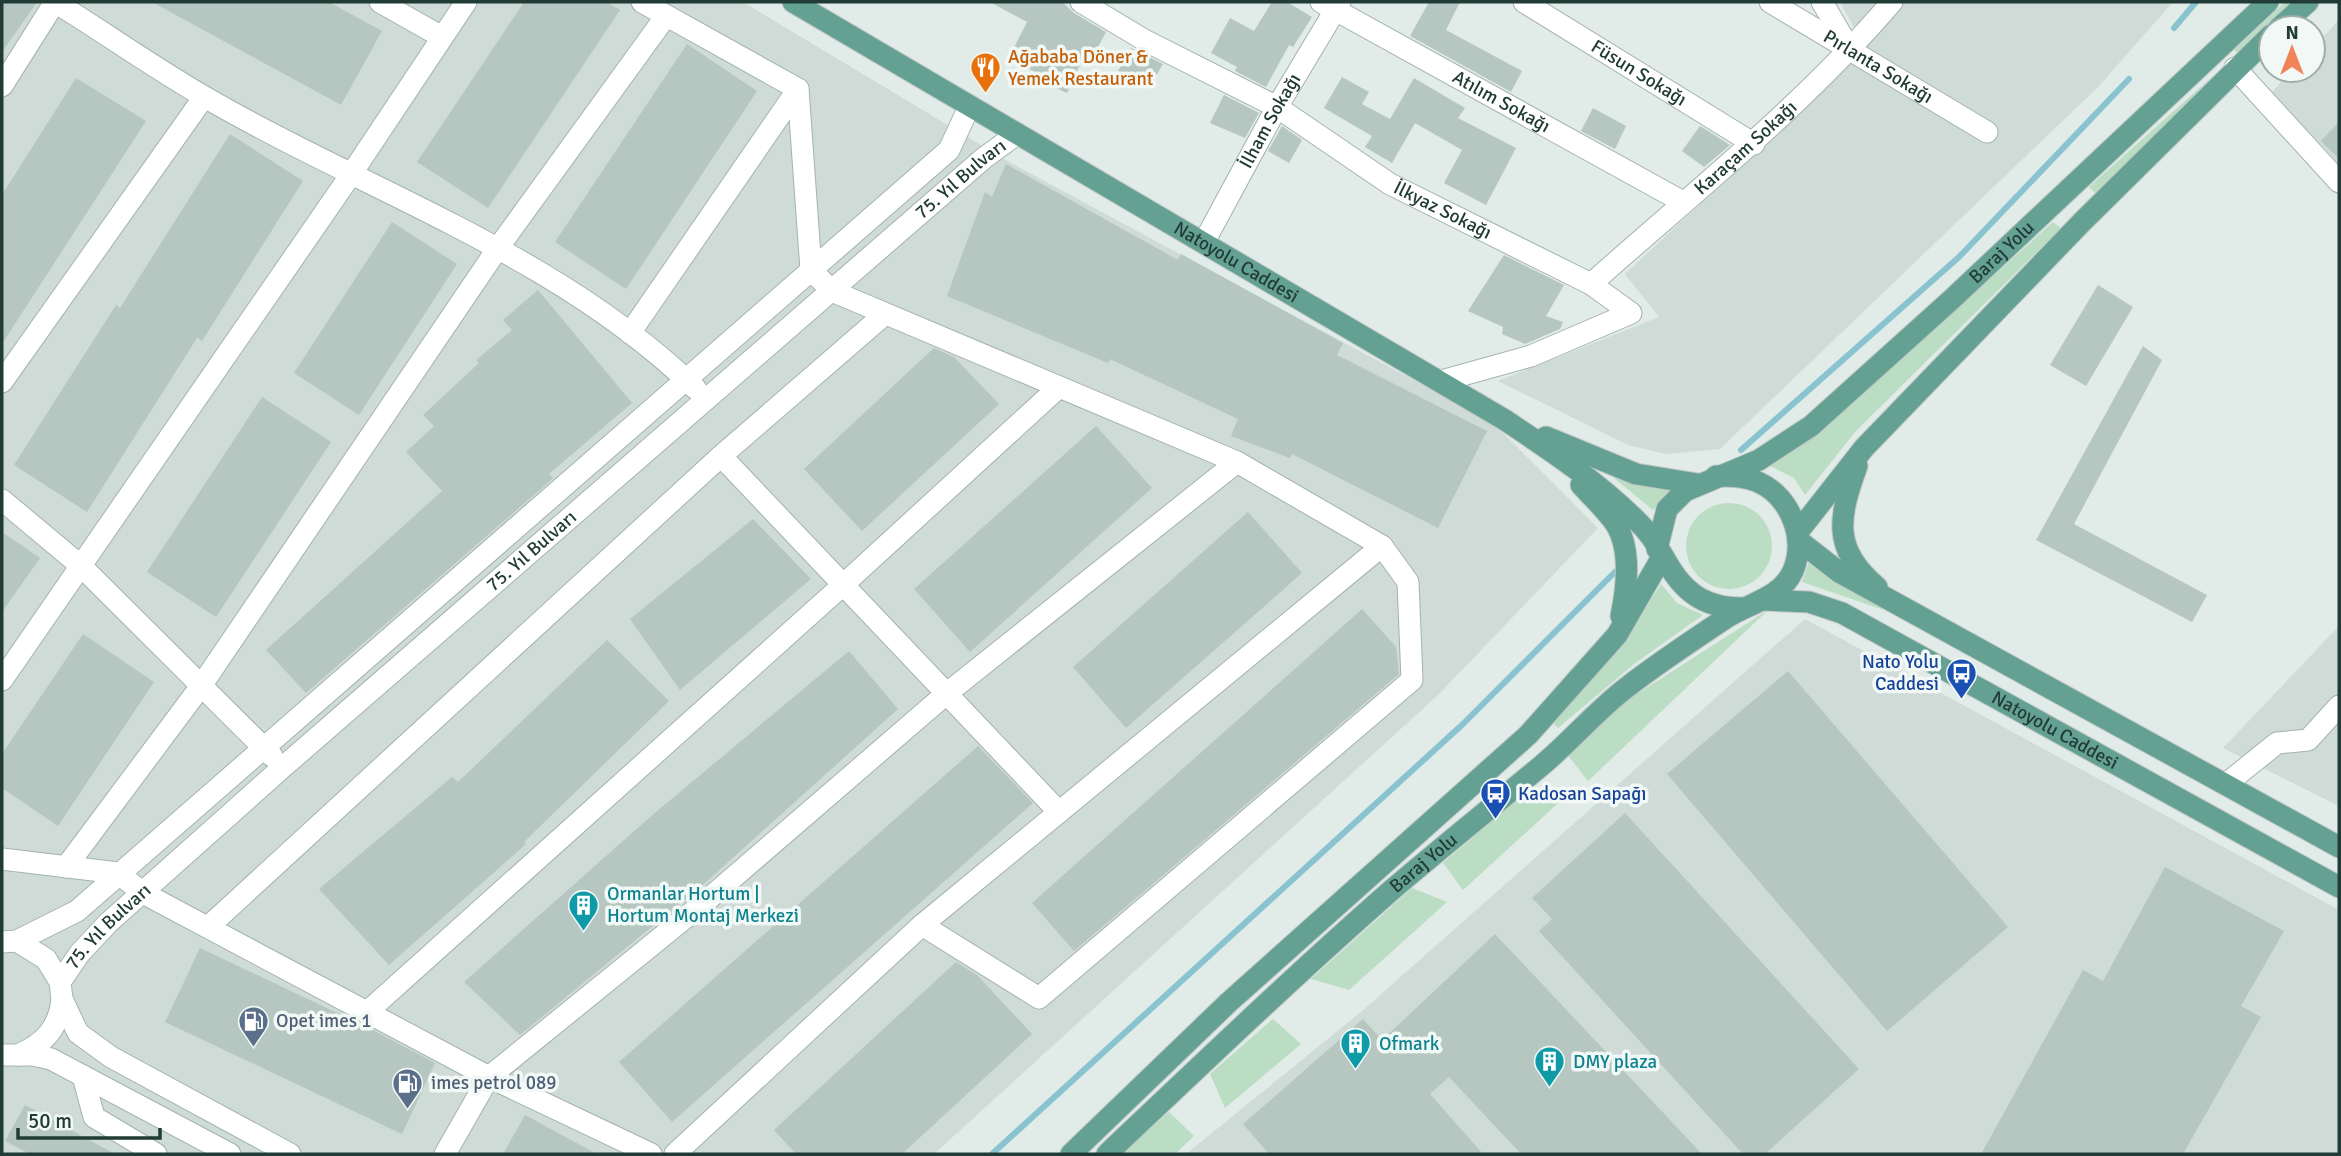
<svg xmlns="http://www.w3.org/2000/svg" width="2341" height="1156" font-family="Signika,sans-serif">
  <style>
    .built { fill: #cfdbd6 }
    .green { fill: #baddc4 }
    .lines { fill: none; stroke-linecap: round; stroke-linejoin: round }
    .stream { stroke: #89c3d0; stroke-width: 6 }
    .building { fill: #b6c6c0 }
    .minor-casing { stroke: #a4b3ae; stroke-width: 23 }
    .major-casing { stroke: #c1c8c7; stroke-width: 23 }
    .minor { stroke: #fff; stroke-width: 21 }
    .major { stroke: #65a193; stroke-width: 21 }
    .labels { text-anchor: middle; dominant-baseline: central; stroke-width: 7; stroke-linejoin: round; paint-order: stroke }
    .food-label { font-size: 19px; fill: #c56008; stroke: #f1f8f5; text-anchor: start }
    .street-label { font-size: 19px; fill: #213c36; stroke: #f1f8f5 }
    .transit-label { font-size: 19px; fill: #164399; stroke: #f1f8f5; text-anchor: end }
    .culture-label { font-size: 19px; fill: #0d838f; stroke: #f1f8f5; text-anchor: start }
    .service-label { font-size: 19px; fill: #4e5e75; stroke: #f1f8f5; text-anchor: start }
  </style>
  <rect width="100%" height="100%" fill="#e1ebe7"/>
  <g class="built">
    <polygon points="2,2 743,2 1011,163 1493,423 1598,528 1438,695 934,1154 2,1154"/>
    <polygon points="1840,2 2173,2 2098,87 1720,449 1666,454 1628,445 1498,381 1659,317 1625,274 1866,49"/>
    <polygon points="2339,20 2339,165 2272,92 2292,70 2313,70 2313,48"/>
    <polygon points="1805,619 2339,910 2339,1154 1186,1154 1362,1011"/>
    <polygon points="2339,626 2339,806 2223,748"/>
  </g>
  <g class="green">
    <polygon points="2285,2 2294,2 2238,53 2234,50"/>
    <polygon points="2214,75 2097,195 2089,187"/>
    <polygon points="2053,222 2061,228 1855,432 1805,495 1794,478 1768,465 1821,432"/>
    <polygon points="1598,465 1669,491 1653,510"/>
    <circle cx="1729" cy="546" r="43"/>
    <polygon points="1810,559 1884,610 1802,582"/>
    <polygon points="1661,584 1677,603 1703,615 1634,664 1558,728 1552,722 1617,652"/>
    <polygon points="1768,610 1588,781 1567,754 1629,699"/>
    <polygon points="1529,789 1566,796 1463,890 1443,863"/>
    <polygon points="1412,888 1447,902 1349,990 1311,979"/>
    <polygon points="1273,1019 1301,1044 1225,1108 1210,1074"/>
    <polygon points="1169,1112 1194,1136 1175,1154 1121,1154"/>
  </g>
  <g class="lines">
    <g class="stream">
      <polyline points="2174,28 2196,2"/>
      <polyline points="1741,450 1959,257 2129,79"/>
      <polyline points="992,1154 1463,724 1616,571"/>
    </g>
  </g>
  <g class="building">
    <polygon points="2,2 37,2 2,52"/>
    <polygon points="152,2 329,2 382,31 341,105"/>
    <polygon points="524,2 607,2 620,10 488,208 417,162"/>
    <polygon points="990,2 1062,2 1074,13 1106,32 1092,58 1085,54 1067,93 1034,78 1037,73 1008,59 1027,22"/>
    <polygon points="1272,2 1287,2 1312,17 1293,47 1289,45 1266,87 1235,71 1237,67 1211,53 1230,18 1254,31"/>
    <polygon points="1429,2 1460,2 1446,30 1522,71 1511,92 1410,36"/>
    <polygon points="687,44 757,91 626,289 555,242"/>
    <polygon points="1131,48 1163,64 1149,88 1118,71"/>
    <polygon points="1342,77 1369,92 1362,104 1390,119 1414,78 1465,108 1458,118 1516,148 1486,205 1444,183 1462,150 1415,123 1392,163 1365,147 1372,136 1324,108"/>
    <polygon points="76,78 146,121 2,344 2,195"/>
    <polygon points="1224,95 1259,113 1245,138 1210,123"/>
    <polygon points="1593,108 1626,126 1615,149 1581,131"/>
    <polygon points="2339,122 2339,159 2321,141"/>
    <polygon points="1282,126 1302,140 1289,163 1268,151"/>
    <polygon points="1700,126 1730,145 1704,167 1682,151"/>
    <polygon points="230,134 303,181 202,341 197,338 87,512 14,465 116,305 120,308"/>
    <polygon points="1006,164 1178,260 1181,254 1343,343 1337,355 1487,431 1438,528 1292,454 1290,458 1231,436 1238,419 1110,359 1108,363 947,296 985,192 992,197"/>
    <polygon points="392,222 457,264 359,415 294,373"/>
    <polygon points="1504,255 1564,285 1546,316 1563,322 1560,329 1525,344 1502,334 1503,327 1468,311"/>
    <polygon points="2098,285 2133,307 2086,386 2050,365"/>
    <polygon points="538,290 632,403 549,474 553,478 550,481 306,693 266,650 442,491 406,452 434,426 423,415 479,363 476,360 512,330 503,320"/>
    <polygon points="2143,346 2162,360 2074,524 2207,595 2192,622 2036,540"/>
    <polygon points="934,348 954,357 999,404 862,531 804,469"/>
    <polygon points="262,397 331,442 216,617 147,572"/>
    <polygon points="1096,426 1152,488 970,652 914,589"/>
    <polygon points="1248,512 1302,573 1126,728 1073,667"/>
    <polygon points="753,519 811,579 680,690 630,619"/>
    <polygon points="2,532 40,558 2,612"/>
    <polygon points="1362,609 1396,647 1399,674 1074,951 1032,903"/>
    <polygon points="83,634 154,682 58,826 2,788 2,754"/>
    <polygon points="607,640 669,701 524,842 526,844 389,965 319,889 452,777 458,782"/>
    <polygon points="849,651 898,709 706,882 520,1035 464,982 650,817"/>
    <polygon points="1788,671 2008,927 1887,1031 1667,774"/>
    <polygon points="978,746 1033,803 672,1122 619,1062"/>
    <polygon points="1625,813 1859,1069 1765,1154 1743,1154 1539,931 1552,919 1532,898"/>
    <polygon points="2165,867 2284,931 2241,1006 2261,1017 2183,1154 1981,1154 2083,970 2103,981"/>
    <polygon points="1495,934 1702,1154 1521,1154 1449,1077 1430,1094 1483,1154 1269,1154 1243,1124 1363,1019 1382,1040"/>
    <polygon points="200,948 369,1028 435,1063 402,1134 165,1022"/>
    <polygon points="956,962 977,975 1032,1034 902,1154 796,1154 774,1130"/>
    <polygon points="25,1105 115,1154 30,1154 5,1141"/>
    <polygon points="525,1115 597,1154 503,1154"/>
  </g>
  <g class="lines">
    <defs>
      <g id="minor">
        <path d="M55 2C105 33 153 67 203 96 368 192 557 254 696 389"/>
        <polyline points="380,2 442,37"/>
        <polyline points="642,2 798,89 811,270 832,291 1237,462"/>
        <path id="s1" d="M1081 2 1146 41 1277 107 1390 184 1591 284 1631 313 1531 356 1441 381"/>
        <path id="s2" d="M1321 2 1683 202"/>
        <path id="s3" d="M1524 2 1754 144"/>
        <path id="s4" d="M1770 2 1987 132"/>
        <polyline points="1822,2 1849,48"/>
        <polyline points="2235,68 2339,182"/>
        <polyline points="2,86 55,2"/>
        <path id="s5" d="M1204 242 1277 107 1340 2"/>
        <path id="s6" d="M1591 284C1694 192 1802 107 1892 2"/>
        <polyline points="630,333 798,89"/>
        <polyline points="2,382 204,97"/>
        <polyline points="721,456 885,314"/>
        <polyline points="2,500 81,566 272,756"/>
        <polyline points="2,680 352,173 466,2"/>
        <polyline points="2226,784 2277,743 2308,740 2339,706"/>
        <polyline points="2,859 118,873 143,893 489,1077 651,1154"/>
        <polyline points="66,867 201,686 498,248 666,16"/>
        <polyline points="922,925 1382,546"/>
        <polyline points="208,927 721,456 1059,812"/>
        <polyline points="17,941 77,911 949,150 969,107"/>
        <polyline points="2,942 17,941 46,959 60,982 62,999 78,1033 111,1057 290,1154"/>
        <path id="s7" d="M60 982 80 953 108 923 283 767 984 158 1017 134"/>
        <polyline points="367,1012 844,584 1059,387"/>
        <polyline points="2,1055 33,1055 51,1059 230,1154"/>
        <path d="M18 1055C44 1044 59 1028 62 999"/>
        <polyline points="83,1076 94,1117 156,1154"/>
        <polyline points="445,1154 489,1077 706,901 946,694 1237,462 1382,546 1408,582 1412,680 1039,998 922,925 675,1154"/>
      </g>
      <g id="major">
        <path id="s8" d="M793 2 1505 420C1553 452 1601 484 1641 525 1662 545 1668 575 1692 593 1707 605 1725 608 1743 608"/>
        <polyline points="2279,28 2308,2"/>
        <polyline points="1546,437 1636,474 1698,484"/>
        <path d="M1857 466C1839 516 1831 549 1877 587"/>
        <path d="M1581 485C1592 497 1605 509 1615 523 1632 549 1627 587 1621 616"/>
        <polyline points="1798,532 1864,448 2082,222 2271,35"/>
        <polyline points="1798,540 1839,572 2339,847"/>
        <path id="s9" d="M1657 549 1667 509 1685 491 1759 460 1811 426 1951 300 2268 2"/>
        <path id="s10" d="M1763 600 1809 602 1842 613 2339 887"/>
        <polyline points="1071,1154 1229,1002 1528,735 1617,635 1662,557"/>
        <path id="s11" d="M1107 1154C1202 1064 1296 974 1394 888 1442 847 1492 807 1541 766 1570 742 1596 711 1626 688 1658 663 1693 640 1726 618 1749 603 1781 598 1793 571 1807 538 1790 496 1758 482 1745 476 1730 476 1716 476"/>
      </g>
    </defs>
    <use href="#minor" class="minor-casing"/>
    <use href="#major" class="major-casing"/>
    <use href="#minor" class="minor"/>
    <use href="#major" class="major"/>
  </g>
  <defs>
    <symbol id="restaurant-pin" viewBox="-11 -11 22 30"><path d="M0 17L-7.5 6A9.5 9.5 0 1 1 7.5 6Z" fill="#e8710a" stroke="#f1f8f5"/><path d="M-5-6h1v4h1v-4h1v4h1v-4h1v5L-1.5 .5V6h-2V.5L-5-1ZM5-6V6H3V1.5H1.5Q1.5-4 5-6Z" fill="#fff"/></symbol>
    <symbol id="bus-pin" viewBox="-11 -11 22 30"><path d="M0 17L-7.5 6A9.5 9.5 0 1 1 7.5 6Z" fill="#1a4fb4" stroke="#f1f8f5"/><path d="M-5-6H5V4H4V6H2V4H-2V6H-4V4H-5ZM-3.5-4V0h7V-4ZM-3.5 1.2v1.5H-2V1.2ZM2 1.2v1.5H3.5V1.2Z" fill="#fff"/></symbol>
    <symbol id="building-pin" viewBox="-11 -11 22 30"><path d="M0 17L-7.5 6A9.5 9.5 0 1 1 7.5 6Z" fill="#0f9aa8" stroke="#f1f8f5"/><path d="M-4-6H4V6H1V3H-1V6H-4ZM-2.5-4.3h1.7v1.8h-1.7ZM.8-4.3h1.7v1.8H.8ZM-2.5-1h1.7V.8h-1.7ZM.8-1h1.7V.8H.8Z" fill="#fff"/></symbol>
    <symbol id="fuel-pin" viewBox="-11 -11 22 30"><path d="M0 17L-7.5 6A9.5 9.5 0 1 1 7.5 6Z" fill="#5c6f8a" stroke="#f1f8f5"/><path d="M-5.5-6h7V0h2V4h1.3V-2.5L3-4.5l.8-.8L6-3V5H2.5V1h-1V6h-7ZM-4.2-4.7v3.2H.2V-4.7Z" fill="#fff"/></symbol>
  </defs>
  <g fill-rule="evenodd">
    <use href="#restaurant-pin" x="968" y="50" width="35" height="47"/>
    <use href="#bus-pin" x="1944" y="656" width="35" height="47"/>
    <use href="#bus-pin" x="1478" y="776" width="35" height="47"/>
    <use href="#building-pin" x="566" y="888" width="35" height="47"/>
    <use href="#fuel-pin" x="236" y="1004" width="35" height="47"/>
    <use href="#building-pin" x="1338" y="1026" width="35" height="47"/>
    <use href="#building-pin" x="1532" y="1044" width="35" height="47"/>
    <use href="#fuel-pin" x="390" y="1066" width="35" height="47"/>
  </g>
  <g class="labels">
    <g class="food-label">
      <text x="1008" y="57">Ağababa Döner &amp;<tspan x="1008" dy="22">Yemek Restaurant</tspan></text>
    </g>
    <g class="street-label">
      <text stroke="none"><textPath href="#s4" startOffset="126">Pırlanta Sokağı</textPath></text>
      <text stroke="none"><textPath href="#s3" startOffset="135">Füsun Sokağı</textPath></text>
      <text stroke="none"><textPath href="#s2" startOffset="206">Atılım Sokağı</textPath></text>
      <text stroke="none"><textPath href="#s5" startOffset="138">İlham Sokağı</textPath></text>
      <text stroke="none"><textPath href="#s6" startOffset="206">Karaçam Sokağı</textPath></text>
      <text stroke="none"><textPath href="#s7" startOffset="1208">75. Yıl Bulvarı</textPath></text>
      <text stroke="none"><textPath href="#s1" startOffset="418">İlkyaz Sokağı</textPath></text>
      <text stroke="none"><textPath href="#s9" startOffset="467">Baraj Yolu</textPath></text>
      <text stroke="none"><textPath href="#s8" startOffset="514">Natoyolu Caddesi</textPath></text>
      <text stroke="none"><textPath href="#s7" startOffset="640">75. Yıl Bulvarı</textPath></text>
      <text stroke="none"><textPath href="#s10" startOffset="324">Natoyolu Caddesi</textPath></text>
      <text stroke="none"><textPath href="#s11" startOffset="430">Baraj Yolu</textPath></text>
      <text stroke="none"><textPath href="#s7" startOffset="74">75. Yıl Bulvarı</textPath></text>
    </g>
    <g class="transit-label">
      <text x="1939" y="662">Nato Yolu<tspan x="1939" dy="22">Caddesi</tspan></text>
      <text x="1518" y="794" text-anchor="start">Kadosan Sapağı</text>
    </g>
    <g class="culture-label">
      <text x="607" y="894">Ormanlar Hortum |<tspan x="607" dy="22">Hortum Montaj Merkezi</tspan></text>
      <text x="1379" y="1044">Ofmark</text>
      <text x="1573" y="1062">DMY plaza</text>
    </g>
    <g class="service-label">
      <text x="276" y="1021">Opet imes 1</text>
      <text x="431" y="1083">imes petrol 089</text>
    </g>
  </g>
  <rect width="2341" height="1156" fill="none" stroke="#213c36" stroke-width="7"/>
  <g transform="translate(2292 49)"><circle r="33" fill="#f1f8f5" stroke="#9eada9" stroke-width="2"/>
  <path d="M0-5L12 26L0 18L-12 26Z" fill="#f18359"/>
  <text y="-10" font-size="19" font-weight="bold" text-anchor="middle" fill="#213c36">N</text>
  </g>
  <path d="M18 1128v10h142v-10" fill="none" stroke="#213c36" stroke-width="3.5"/>
  <text x="28" y="1128" font-size="21" fill="#213c36" stroke="#f1f8f5" stroke-width="5" paint-order="stroke">50 m</text>
</svg>
